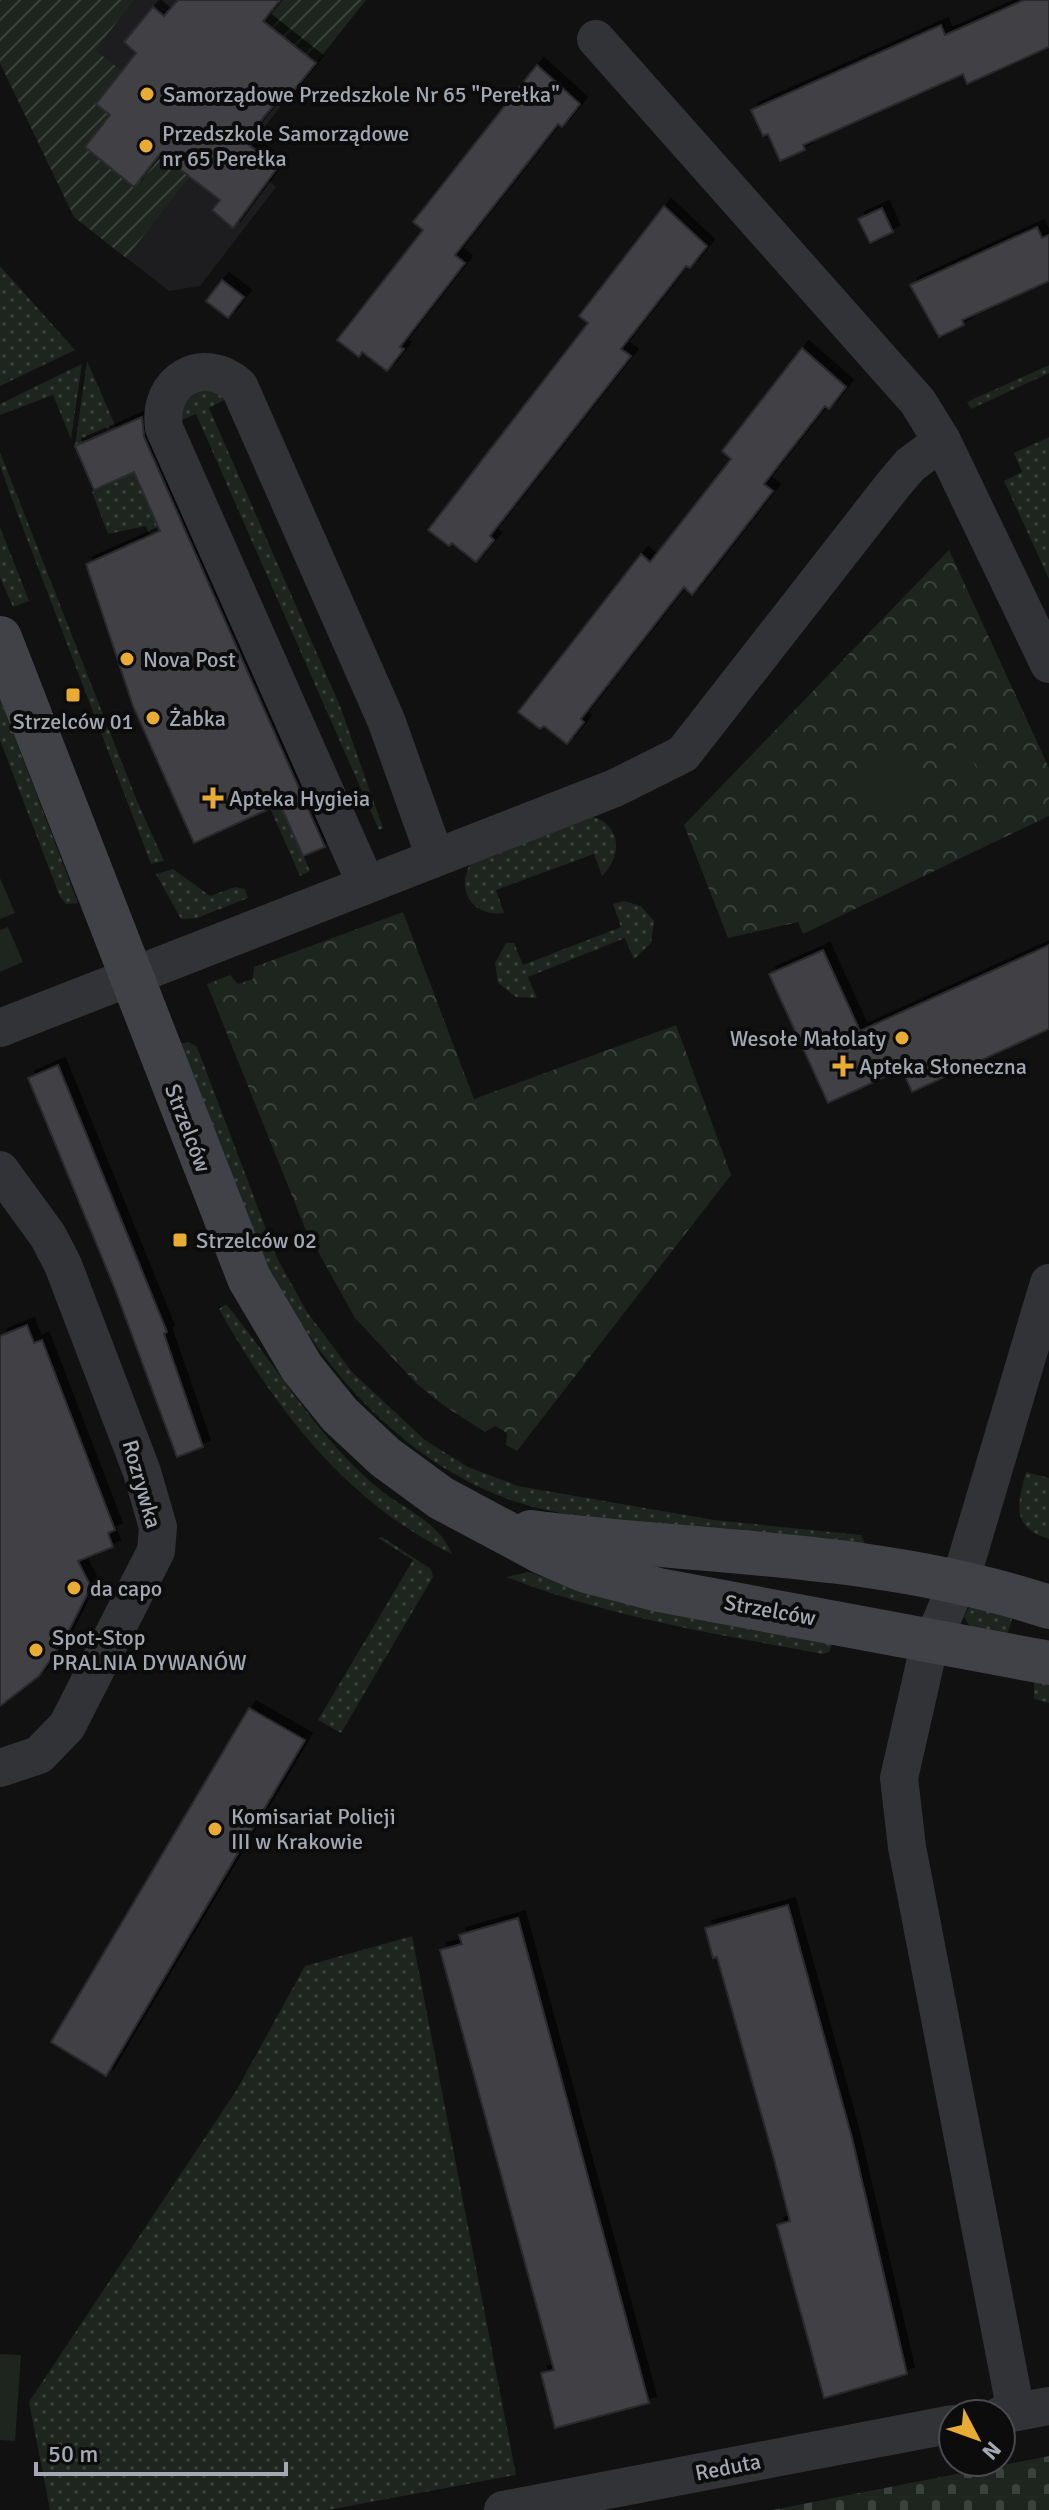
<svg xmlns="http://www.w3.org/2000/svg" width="1049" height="2510" font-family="Signika,sans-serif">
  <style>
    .built { fill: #1d1d1f }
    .grass { fill: url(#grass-dots) }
    .forest { fill: url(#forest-crowns) }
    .cemetery { fill: url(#cemetery-stones) }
    .garden { fill: url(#garden-furrows) }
    .pitch { fill: #1d251e }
    .building { fill: #404145; stroke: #2b2b2e; stroke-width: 2; filter: url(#shadow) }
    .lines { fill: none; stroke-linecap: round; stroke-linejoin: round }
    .street { stroke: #323337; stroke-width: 38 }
    .secondary { stroke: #404247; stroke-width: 44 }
    .poi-dot { fill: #e8ab33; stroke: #0c0c0d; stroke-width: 3 }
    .labels { text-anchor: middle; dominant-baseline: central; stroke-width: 8; stroke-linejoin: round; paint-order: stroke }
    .poi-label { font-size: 22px; fill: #a3a8b2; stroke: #0c0c0d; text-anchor: start }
    .street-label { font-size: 22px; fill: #a3a8b2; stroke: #0c0c0d }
  </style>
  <defs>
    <pattern id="grass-dots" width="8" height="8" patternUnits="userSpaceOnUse" patternTransform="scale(2)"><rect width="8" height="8" fill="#1d251e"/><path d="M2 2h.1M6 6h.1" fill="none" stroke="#3b423c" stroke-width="1.8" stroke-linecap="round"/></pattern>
    <pattern id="forest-crowns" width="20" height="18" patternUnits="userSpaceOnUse" patternTransform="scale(2)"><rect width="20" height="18" fill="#1d251e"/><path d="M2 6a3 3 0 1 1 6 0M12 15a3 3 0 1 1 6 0" fill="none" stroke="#3b423c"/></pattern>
    <pattern id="cemetery-stones" width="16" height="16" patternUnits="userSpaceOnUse" patternTransform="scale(2)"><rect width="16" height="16" fill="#1d251e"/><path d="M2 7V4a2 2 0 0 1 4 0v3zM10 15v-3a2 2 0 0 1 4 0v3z" fill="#3b423c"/></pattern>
    <pattern id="garden-furrows" width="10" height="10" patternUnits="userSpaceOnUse" patternTransform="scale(2)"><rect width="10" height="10" fill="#1d251e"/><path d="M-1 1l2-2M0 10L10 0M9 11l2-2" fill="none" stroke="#3b423c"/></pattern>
    <filter id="shadow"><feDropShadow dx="7" dy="-7" stdDeviation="0" flood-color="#0009"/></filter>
  </defs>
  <rect width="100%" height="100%" fill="#111112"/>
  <polygon class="built" points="0,0 366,0 250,145 278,167 268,180 276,187 200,286 169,291 74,217 0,63"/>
  <g class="grass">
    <polygon points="0,266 75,350 0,386"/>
    <polygon points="87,361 310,871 300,876 146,526 108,534 92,492 121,479 102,434 75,446"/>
    <polygon points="82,364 71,439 53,395 0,415 0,404"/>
    <polygon points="1049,365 1049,373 971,409 967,402"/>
    <polygon points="204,387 230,397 209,408 340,706 383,828 379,830 196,414 175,423 177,405"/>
    <polygon points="1049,437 1049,579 1004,481 1022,472 1014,453"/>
    <polygon points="0,452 137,801 164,861 151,864 10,494 0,465"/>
    <polygon points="0,527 29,601 13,607 0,577"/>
    <polygon points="0,699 78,903 66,904 60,897 0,740"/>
    <path d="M584 815C619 819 626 852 602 876L594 854 496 890 504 913C472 918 454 888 472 862Z"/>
    <polygon points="173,869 210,896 235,887 245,889 248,898 197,918 181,919 156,874"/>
    <polygon points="624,901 641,906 654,921 651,943 634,959 625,938 528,977 537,998 516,997 498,983 495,963 506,943 514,943 523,965 621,927 613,904"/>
    <path d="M189 1042 197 1047 277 1258 307 1312 352 1372 425 1440 468 1467 518 1486 714 1520 861 1535 866 1546C759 1536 647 1534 542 1509 418 1480 321 1373 266 1263 254 1240 246 1214 237 1190 217 1141 198 1093 179 1044Z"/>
    <path d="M226 1304C278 1367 318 1440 383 1492 407 1511 438 1521 452 1554 347 1502 275 1409 219 1309Z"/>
    <path d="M1026 1472 1049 1478V1539C1011 1527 1017 1505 1026 1472Z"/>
    <polygon points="382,1537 431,1569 433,1577 341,1733 318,1720 413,1560 378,1538"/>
    <path d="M528 1572 618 1602 833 1643 829 1652 823 1654C711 1633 613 1618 506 1577Z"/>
    <polygon points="970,1606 1013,1615 1007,1636 971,1629 964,1616"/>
    <polygon points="1034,1682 1049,1685 1049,1703 1034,1699"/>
    <polygon points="412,1936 516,2475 328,2510 50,2510 29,2402 236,2091 305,1966"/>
  </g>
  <g class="forest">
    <polygon points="949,550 1049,768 1049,816 803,934 798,922 728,938 684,825"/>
    <polygon points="403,912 474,1099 676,1025 731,1175 517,1451 506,1445 507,1433 495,1426 485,1432 443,1405 416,1383 355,1318 305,1228 207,984 230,975 238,984 253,979 254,967"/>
  </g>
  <polygon class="cemetery" points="1049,2456 1049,2510 772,2510"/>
  <g class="garden">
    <polygon points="0,0 134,0 95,50 122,71 110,115 85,147 134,187 164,149 190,176 126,258 74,217 0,63"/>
    <polygon points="280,0 366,0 316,63 276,31 259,26"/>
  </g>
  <g class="pitch">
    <polygon points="965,744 983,782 962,791 945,754"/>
    <circle cx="889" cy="787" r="30"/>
    <polygon points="0,878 15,913 0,919"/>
    <polygon points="8,927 23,962 0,972 0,930"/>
    <polygon points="0,2354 21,2355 15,2441 0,2440"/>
  </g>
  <g class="building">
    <polygon points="178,0 280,0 263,21 316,63 287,99 282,95 244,141 278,167 233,228 212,210 220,200 160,154 134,187 85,147 110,115 96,104 136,53 124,42 153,7 164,16"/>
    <polygon points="1024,0 1049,0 1049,47 967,84 963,74 803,145 805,150 780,161 768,134 763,136 751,110 941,25 945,35"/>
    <polygon points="537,65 580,104 562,127 558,124 455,255 465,263 400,347 404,349 387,371 362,352 359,357 337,340 423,230 413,222"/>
    <polygon points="664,206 707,246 690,268 686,266 621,349 631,356 490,536 494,540 476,562 452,543 449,546 428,530 588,323 579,316"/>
    <polygon points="882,208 893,232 870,243 858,219"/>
    <polygon points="1037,227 1042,238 1049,235 1049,281 962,320 964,325 939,337 910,285"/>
    <polygon points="222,280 244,297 228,318 206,301"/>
    <polygon points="802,348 846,387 829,409 825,406 764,484 773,491 692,595 684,587 581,719 584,722 567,744 544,726 540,729 518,712 641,554 650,562 731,459 722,451"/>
    <polygon points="142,417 144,437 325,847 303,856 280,804 194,843 133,706 86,564 160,531 134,472 94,490 75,446"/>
    <polygon points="1049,945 1049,1029 912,1092 902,1069 828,1103 769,974 823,950 860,1031"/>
    <polygon points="58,1065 167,1332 164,1334 203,1447 177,1457 115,1289 28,1078"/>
    <polygon points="27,1325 34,1343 42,1340 115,1530 108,1533 113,1547 78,1561 91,1587 66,1636 69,1644 59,1647 39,1676 0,1706 0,1336"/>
    <polygon points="249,1708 305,1740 106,2076 51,2042"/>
    <polygon points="788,1905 852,2138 907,2374 824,2398 777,2225 790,2221 774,2159 717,1957 713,1958 705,1928"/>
    <polygon points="518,1918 649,2403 555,2428 541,2373 554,2370 440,1950 462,1944 459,1935"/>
  </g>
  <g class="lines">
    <g class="street">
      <polyline points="596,39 918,402 942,441 1049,664"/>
      <path d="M366 884 164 428C157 381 202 354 239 386L386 720 435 857"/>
      <polyline points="0,1028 615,788 683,754 893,485 910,465 942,441"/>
      <polyline points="0,1170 48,1236 63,1265 142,1472 158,1527 156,1551 67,1726 39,1755 0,1768"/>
      <polyline points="1016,2412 907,1847 899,1778 927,1655 966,1562 1049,1283"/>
      <polyline points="1001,2415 1049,2406"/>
      <polyline points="503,2510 953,2424"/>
    </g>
    <g class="secondary">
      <polyline points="0,638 249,1278 302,1368 340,1415 385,1457 441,1498 544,1553 586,1571 659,1590 1049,1663"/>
      <path d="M531 1532C704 1554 882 1551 1049 1607"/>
    </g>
  </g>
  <g class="poi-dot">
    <circle cx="147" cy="94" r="8"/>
    <circle cx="146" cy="146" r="8"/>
    <circle cx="127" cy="659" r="8"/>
    <rect x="65" y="687" width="16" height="16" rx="4"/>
    <circle cx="153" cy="718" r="8"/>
    <path d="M209 786h8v8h8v8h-8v8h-8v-8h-8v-8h8z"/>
    <circle cx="902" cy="1038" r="8"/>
    <path d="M839 1054h8v8h8v8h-8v8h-8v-8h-8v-8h8z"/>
    <rect x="172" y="1232" width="16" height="16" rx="4"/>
    <circle cx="74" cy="1588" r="8"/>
    <circle cx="36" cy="1650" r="8"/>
    <circle cx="215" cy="1829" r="8"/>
  </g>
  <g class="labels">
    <g class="poi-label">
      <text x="163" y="94">Samorządowe Przedszkole Nr 65 "Perełka"</text>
      <text x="162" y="133">Przedszkole Samorządowe<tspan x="162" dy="25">nr 65 Perełka</tspan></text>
      <text x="143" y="659">Nova Post</text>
      <text x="169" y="718">Żabka</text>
      <text x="73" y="721" text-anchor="middle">Strzelców 01</text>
      <text x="229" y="798">Apteka Hygieia</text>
      <text x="886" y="1038" text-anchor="end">Wesołe Małolaty</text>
      <text x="859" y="1066">Apteka Słoneczna</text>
      <text x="196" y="1240">Strzelców 02</text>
      <text x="90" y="1588">da capo</text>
      <text x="52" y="1637">Spot-Stop<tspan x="52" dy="25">PRALNIA DYWANÓW</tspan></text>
      <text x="231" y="1816">Komisariat Policji<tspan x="231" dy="25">III w Krakowie</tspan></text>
    </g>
    <g class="street-label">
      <text transform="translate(188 1128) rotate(69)">Strzelców</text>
      <text transform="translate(142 1484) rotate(74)">Rozrywka</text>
      <text transform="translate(770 1610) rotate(10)">Strzelców</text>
      <text transform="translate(728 2467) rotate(-11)">Reduta</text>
    </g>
  </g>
  <g transform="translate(977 2438) rotate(131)"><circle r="38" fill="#0c0c0d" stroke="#484a4f" stroke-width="2"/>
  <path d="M0-6L14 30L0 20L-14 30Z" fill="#e8ab33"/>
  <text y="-12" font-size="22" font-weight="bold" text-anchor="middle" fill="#a3a8b2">N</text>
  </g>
  <path d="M36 2462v12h250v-12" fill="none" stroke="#a3a8b2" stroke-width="4"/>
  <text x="48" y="2462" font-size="24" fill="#a3a8b2" stroke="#0c0c0d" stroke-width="6" paint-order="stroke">50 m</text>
</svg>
